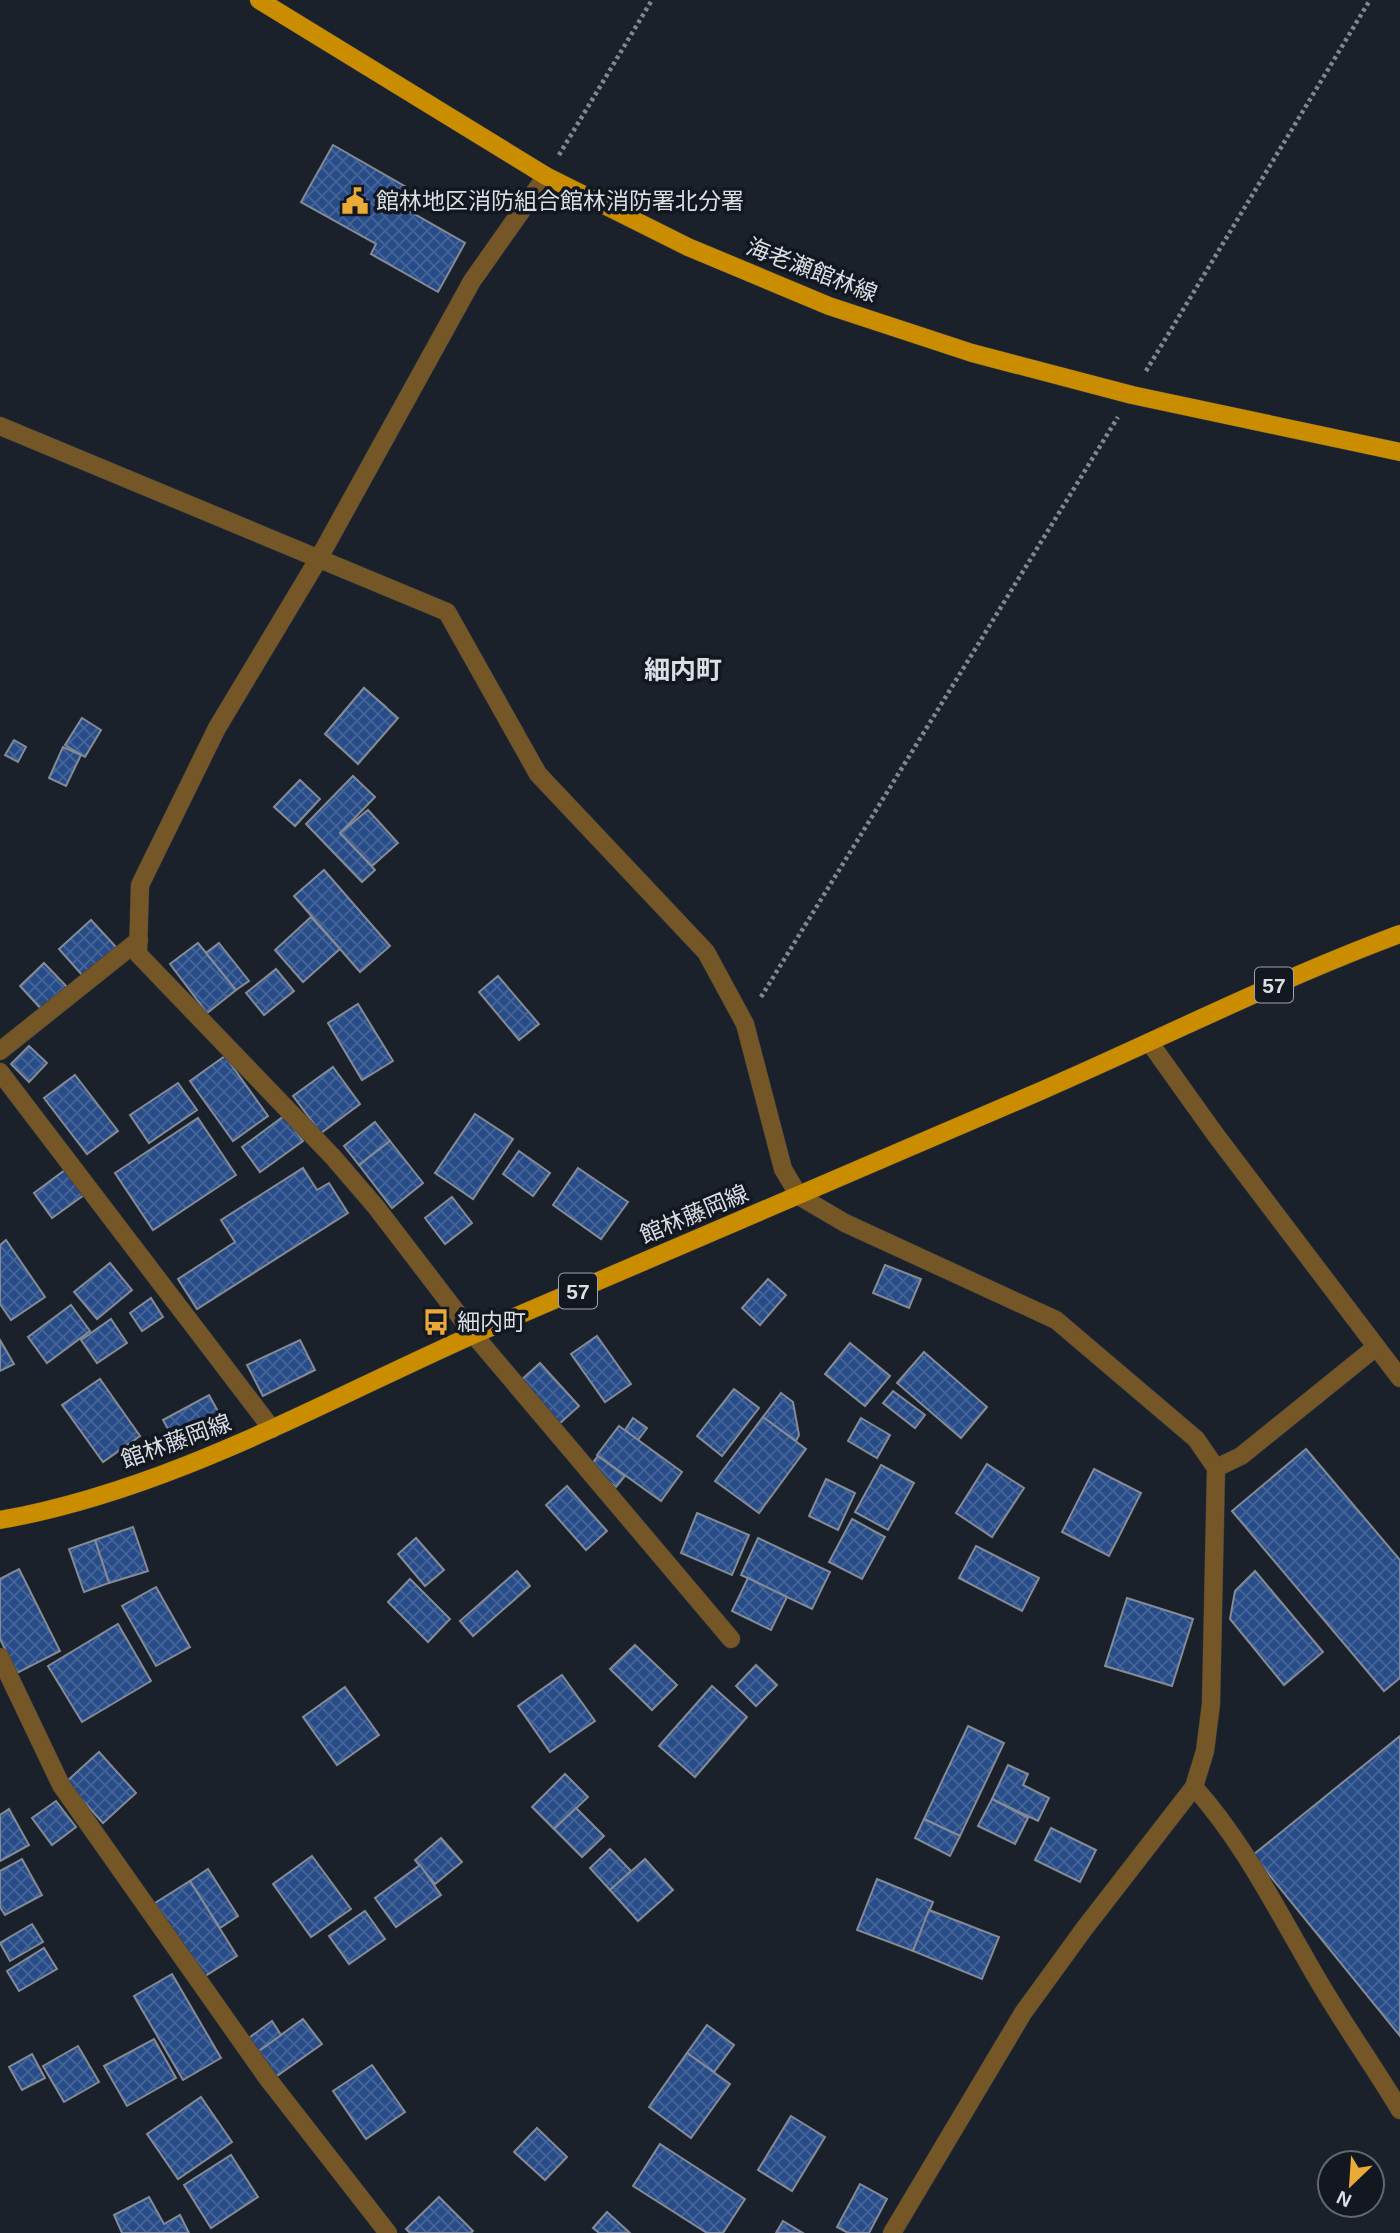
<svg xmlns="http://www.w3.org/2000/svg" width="1400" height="2233" font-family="Helvetica,'Noto Sans JP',sans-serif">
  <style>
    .building { fill: url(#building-cross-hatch); stroke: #848b96; stroke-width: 2 }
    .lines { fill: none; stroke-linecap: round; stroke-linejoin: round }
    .minor-casing { stroke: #363b44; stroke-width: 19 }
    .major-casing { stroke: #363b44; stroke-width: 19 }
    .path { stroke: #82868e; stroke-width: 4.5; stroke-dasharray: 3.5 3.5; stroke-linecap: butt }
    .minor { stroke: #755727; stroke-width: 18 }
    .major { stroke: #cb8d00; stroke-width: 18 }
    .labels { text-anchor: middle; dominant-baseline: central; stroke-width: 7; stroke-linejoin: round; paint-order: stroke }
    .shield { fill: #121720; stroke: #9fa2aa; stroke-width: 2 }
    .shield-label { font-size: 21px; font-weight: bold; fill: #dbdee5 }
    .poi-label { font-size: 23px; fill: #dbdee5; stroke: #121720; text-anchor: start }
    .street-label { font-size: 23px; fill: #dbdee5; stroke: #121720 }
    .quarter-label { font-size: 26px; font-weight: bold; fill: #dbdee5; stroke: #121720 }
  </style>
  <defs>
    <pattern id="building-cross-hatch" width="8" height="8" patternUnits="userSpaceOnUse" patternTransform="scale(1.75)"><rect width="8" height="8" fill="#274c88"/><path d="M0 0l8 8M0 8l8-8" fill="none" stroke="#466599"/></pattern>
  </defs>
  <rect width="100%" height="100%" fill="#1b212a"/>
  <g class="building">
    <polygon points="333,145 406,187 397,204 465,243 438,292 371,254 376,244 301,202"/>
    <polygon points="364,688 386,707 358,739 337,720"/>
    <polygon points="364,688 398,718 358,764 325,734"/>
    <polygon points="82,718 101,730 85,757 65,745"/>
    <polygon points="14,740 26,747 18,762 5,755"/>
    <polygon points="63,747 81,755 66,786 49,778"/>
    <polygon points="353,776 375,797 340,833 375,870 362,882 306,824"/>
    <polygon points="300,780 320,799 295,826 274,807"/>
    <polygon points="368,810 398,843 372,866 340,833"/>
    <polygon points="324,870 390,946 360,972 294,896"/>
    <polygon points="311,917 340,949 303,982 275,950"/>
    <polygon points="91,920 116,947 83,976 59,949"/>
    <polygon points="198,943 236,990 207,1013 170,964"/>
    <polygon points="219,943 249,981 236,990 206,953"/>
    <polygon points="44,963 68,988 43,1011 20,986"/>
    <polygon points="276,969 294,991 264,1015 246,993"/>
    <polygon points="498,976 539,1024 519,1040 479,992"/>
    <polygon points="358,1004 393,1061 362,1080 328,1023"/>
    <polygon points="29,1046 47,1063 29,1082 11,1064"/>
    <polygon points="225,1056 268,1116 233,1141 190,1081"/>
    <polygon points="333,1067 360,1104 321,1133 293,1096"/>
    <polygon points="75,1075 118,1131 87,1154 44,1098"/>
    <polygon points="178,1083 197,1110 149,1143 130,1115"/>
    <polygon points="475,1114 513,1139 473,1199 435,1173"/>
    <polygon points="284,1116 303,1141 260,1172 242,1147"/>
    <polygon points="198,1118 236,1175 153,1230 115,1173"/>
    <polygon points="375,1122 390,1141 359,1165 344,1146"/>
    <polygon points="390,1141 423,1183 392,1208 359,1165"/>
    <polygon points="519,1151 550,1173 533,1196 503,1174"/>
    <polygon points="303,1168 317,1190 329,1183 348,1213 197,1309 178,1279 235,1242 221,1220"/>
    <polygon points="578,1168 628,1202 601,1239 553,1205"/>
    <polygon points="65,1170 84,1195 52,1218 34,1193"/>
    <polygon points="452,1197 472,1223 445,1244 425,1218"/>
    <polygon points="6,1240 45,1297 11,1320 0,1304 0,1245"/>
    <polygon points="110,1263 132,1290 97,1319 74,1292"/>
    <polygon points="885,1265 921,1279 909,1308 873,1293"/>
    <polygon points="768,1279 786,1295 760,1325 742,1308"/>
    <polygon points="151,1298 163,1317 142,1331 130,1313"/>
    <polygon points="71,1305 90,1331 47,1363 28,1337"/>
    <polygon points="111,1319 127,1343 97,1363 81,1340"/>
    <polygon points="597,1336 631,1384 605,1402 571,1354"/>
    <polygon points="0,1340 14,1364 0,1371"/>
    <polygon points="300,1340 315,1370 263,1396 247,1365"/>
    <polygon points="850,1343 890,1376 865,1406 825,1374"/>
    <polygon points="924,1352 987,1407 961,1438 897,1383"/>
    <polygon points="540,1363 579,1406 559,1424 520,1381"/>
    <polygon points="100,1379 140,1436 103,1462 62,1405"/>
    <polygon points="734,1389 759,1408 722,1456 697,1436"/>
    <polygon points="893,1391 925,1415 915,1428 883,1403"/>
    <polygon points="781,1393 793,1402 799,1435 796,1441 763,1417"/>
    <polygon points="209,1395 220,1415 174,1440 163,1420"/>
    <polygon points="763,1417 806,1449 759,1513 715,1481"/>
    <polygon points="633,1418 647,1428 638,1440 625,1430"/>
    <polygon points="861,1418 890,1435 877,1458 848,1441"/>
    <polygon points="619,1426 682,1472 661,1501 597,1455"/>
    <polygon points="1306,1449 1400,1560 1400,1678 1384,1691 1232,1511"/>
    <polygon points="598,1456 625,1476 616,1487 589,1467"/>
    <polygon points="987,1464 1024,1488 992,1537 956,1513"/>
    <polygon points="881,1465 914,1483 888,1530 855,1512"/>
    <polygon points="1094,1469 1141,1493 1109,1556 1062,1532"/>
    <polygon points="826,1479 855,1493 838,1530 809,1516"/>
    <polygon points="567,1486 607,1531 586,1550 546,1505"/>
    <polygon points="697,1513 749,1535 732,1575 681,1553"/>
    <polygon points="852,1519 885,1537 862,1579 829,1562"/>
    <polygon points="133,1527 148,1571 109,1583 95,1540"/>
    <polygon points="416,1538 444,1570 425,1586 398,1554"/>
    <polygon points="758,1538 830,1572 812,1609 741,1575"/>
    <polygon points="95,1540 109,1583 84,1592 69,1549"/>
    <polygon points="976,1546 1039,1578 1022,1611 959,1578"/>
    <polygon points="19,1569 60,1651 17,1673 0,1639 0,1579"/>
    <polygon points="517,1571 530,1586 473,1636 460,1621"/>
    <polygon points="1255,1571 1323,1652 1284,1685 1230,1619 1235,1591"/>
    <polygon points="748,1578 787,1597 771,1630 732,1611"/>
    <polygon points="410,1579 450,1619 428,1642 388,1602"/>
    <polygon points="156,1587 190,1647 156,1666 122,1606"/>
    <polygon points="1127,1598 1193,1619 1172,1686 1105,1666"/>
    <polygon points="118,1624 151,1681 82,1722 48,1666"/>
    <polygon points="635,1645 677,1685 652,1710 610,1669"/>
    <polygon points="756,1665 777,1685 756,1706 736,1686"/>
    <polygon points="562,1675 595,1721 550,1752 518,1706"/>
    <polygon points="712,1686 747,1717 695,1777 659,1746"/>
    <polygon points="345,1687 379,1735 337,1765 303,1717"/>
    <polygon points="968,1726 1004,1743 960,1836 924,1819"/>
    <polygon points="1400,1736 1400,2036 1253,1855"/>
    <polygon points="99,1752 136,1793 103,1823 66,1782"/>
    <polygon points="1008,1765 1028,1774 1023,1785 1049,1798 1038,1821 992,1799"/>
    <polygon points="565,1774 588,1797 554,1829 532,1807"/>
    <polygon points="992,1799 1028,1818 1015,1844 978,1826"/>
    <polygon points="56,1801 76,1827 52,1845 32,1818"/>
    <polygon points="576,1808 604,1836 582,1857 554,1829"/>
    <polygon points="9,1809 29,1845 0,1861 0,1815"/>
    <polygon points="924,1819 960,1836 950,1856 915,1838"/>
    <polygon points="1051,1828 1096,1850 1080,1882 1035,1860"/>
    <polygon points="441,1838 462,1862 435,1884 415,1860"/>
    <polygon points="610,1849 631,1871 610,1890 590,1868"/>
    <polygon points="312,1856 351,1909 311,1937 273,1884"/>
    <polygon points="22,1859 42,1895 5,1915 0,1907 0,1871"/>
    <polygon points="645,1859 673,1890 638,1921 610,1890"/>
    <polygon points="420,1865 441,1895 396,1927 375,1898"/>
    <polygon points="208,1869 238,1916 220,1928 190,1881"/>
    <polygon points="877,1879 933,1902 913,1951 857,1930"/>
    <polygon points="190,1881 237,1956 202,1978 155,1903"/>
    <polygon points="929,1910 999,1937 982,1979 913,1951"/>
    <polygon points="365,1911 385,1939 349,1964 329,1936"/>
    <polygon points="32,1924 43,1942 10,1961 0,1943"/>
    <polygon points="44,1948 57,1969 19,1991 7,1971"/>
    <polygon points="172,1974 221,2058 183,2080 134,1996"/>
    <polygon points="303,2019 322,2044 274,2078 256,2053"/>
    <polygon points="272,2021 281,2035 256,2053 246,2040"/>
    <polygon points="707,2025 734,2045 714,2072 687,2053"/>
    <polygon points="154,2039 176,2078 127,2106 104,2066"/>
    <polygon points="78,2046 99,2082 64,2102 43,2066"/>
    <polygon points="687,2053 730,2084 691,2138 649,2107"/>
    <polygon points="32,2054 45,2078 22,2090 9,2067"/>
    <polygon points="372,2065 405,2112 366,2139 333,2091"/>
    <polygon points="201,2097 232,2142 178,2179 147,2134"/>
    <polygon points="791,2116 825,2137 792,2191 758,2170"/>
    <polygon points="537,2128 567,2157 545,2180 514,2152"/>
    <polygon points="660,2144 745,2199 723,2233 707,2233 633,2186"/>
    <polygon points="231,2155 258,2197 211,2228 184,2185"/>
    <polygon points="860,2184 887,2199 869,2233 848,2233 837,2227"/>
    <polygon points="149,2197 164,2224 180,2215 189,2233 122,2233 114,2215"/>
    <polygon points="439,2197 473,2231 471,2233 410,2233 406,2229"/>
    <polygon points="607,2212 630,2233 599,2233 593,2228"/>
    <polygon points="783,2221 803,2233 776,2233"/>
  </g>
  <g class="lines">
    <defs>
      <g id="minor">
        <polyline points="546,176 472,281 319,558 217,728 140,885 138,954 333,1157 376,1207 474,1335 731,1639"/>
        <polyline points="0,426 447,612 538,774 706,952 745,1024 783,1169 799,1196 845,1223 1056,1320 1196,1439 1216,1468 1211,1704 1205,1751 1194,1787 1084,1929 1023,2013 892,2233"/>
        <polyline points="1150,1043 1215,1134 1400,1378"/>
        <polyline points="0,1051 139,940"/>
        <polyline points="0,1072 272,1429"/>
        <polyline points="1216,1468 1241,1456 1376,1347"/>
        <polyline points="0,1657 61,1785 268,2079 388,2233"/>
        <path d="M1194 1787C1240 1838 1273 1902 1307 1961 1335 2012 1370 2060 1400 2110"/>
      </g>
      <g id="major">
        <polyline points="259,0 546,176 688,247 829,306 972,353 1132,395 1400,452"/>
        <path d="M0 1520C169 1490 320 1403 475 1334 664 1251 854 1172 1043 1090 1162 1038 1279 979 1400 934"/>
      </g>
    </defs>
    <use href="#minor" class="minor-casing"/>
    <use href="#major" class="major-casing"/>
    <g class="path">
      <polyline points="559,155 652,0"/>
      <polyline points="1146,371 1370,0"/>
      <polyline points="761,997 1118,417"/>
    </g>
    <use href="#minor" class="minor"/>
    <use href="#major" class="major"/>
  </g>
  <defs>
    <symbol id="civic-bare" viewBox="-9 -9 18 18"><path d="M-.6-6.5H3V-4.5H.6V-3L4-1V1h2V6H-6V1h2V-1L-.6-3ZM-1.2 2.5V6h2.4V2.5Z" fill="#eaaa38" stroke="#121720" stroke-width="2.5" paint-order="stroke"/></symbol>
    <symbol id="bus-bare" viewBox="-9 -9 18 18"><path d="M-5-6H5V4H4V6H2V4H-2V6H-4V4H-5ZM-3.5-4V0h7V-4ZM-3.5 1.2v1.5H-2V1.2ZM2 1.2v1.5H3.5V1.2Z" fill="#eaaa38" stroke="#121720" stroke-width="2.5" paint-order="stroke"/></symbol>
  </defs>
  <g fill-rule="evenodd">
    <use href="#civic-bare" x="336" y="182" width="38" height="38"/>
    <use href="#bus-bare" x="417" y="1303" width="38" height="38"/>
  </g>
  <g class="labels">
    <g class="shield">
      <rect x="1255" y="967.5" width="38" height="35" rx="5"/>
      <rect x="559" y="1273.5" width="38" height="35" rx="5"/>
    </g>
    <g class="shield-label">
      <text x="1274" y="985">57</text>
      <text x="578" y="1291">57</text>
    </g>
    <g class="poi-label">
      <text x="376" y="201">館林地区消防組合館林消防署北分署</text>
      <text x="457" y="1322">細内町</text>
    </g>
    <g class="street-label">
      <text transform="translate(812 270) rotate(21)">海老瀬館林線</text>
      <text transform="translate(694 1214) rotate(-23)">館林藤岡線</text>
      <text transform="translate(176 1441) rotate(-20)">館林藤岡線</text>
    </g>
    <g class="quarter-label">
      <text x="683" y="670">細内町</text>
    </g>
  </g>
  <g transform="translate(1351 2184) rotate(205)"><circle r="33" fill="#121720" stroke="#62676f" stroke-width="2"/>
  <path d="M0-5L12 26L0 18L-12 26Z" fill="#eaaa38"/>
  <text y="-10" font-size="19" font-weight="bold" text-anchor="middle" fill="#dbdee5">N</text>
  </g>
</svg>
